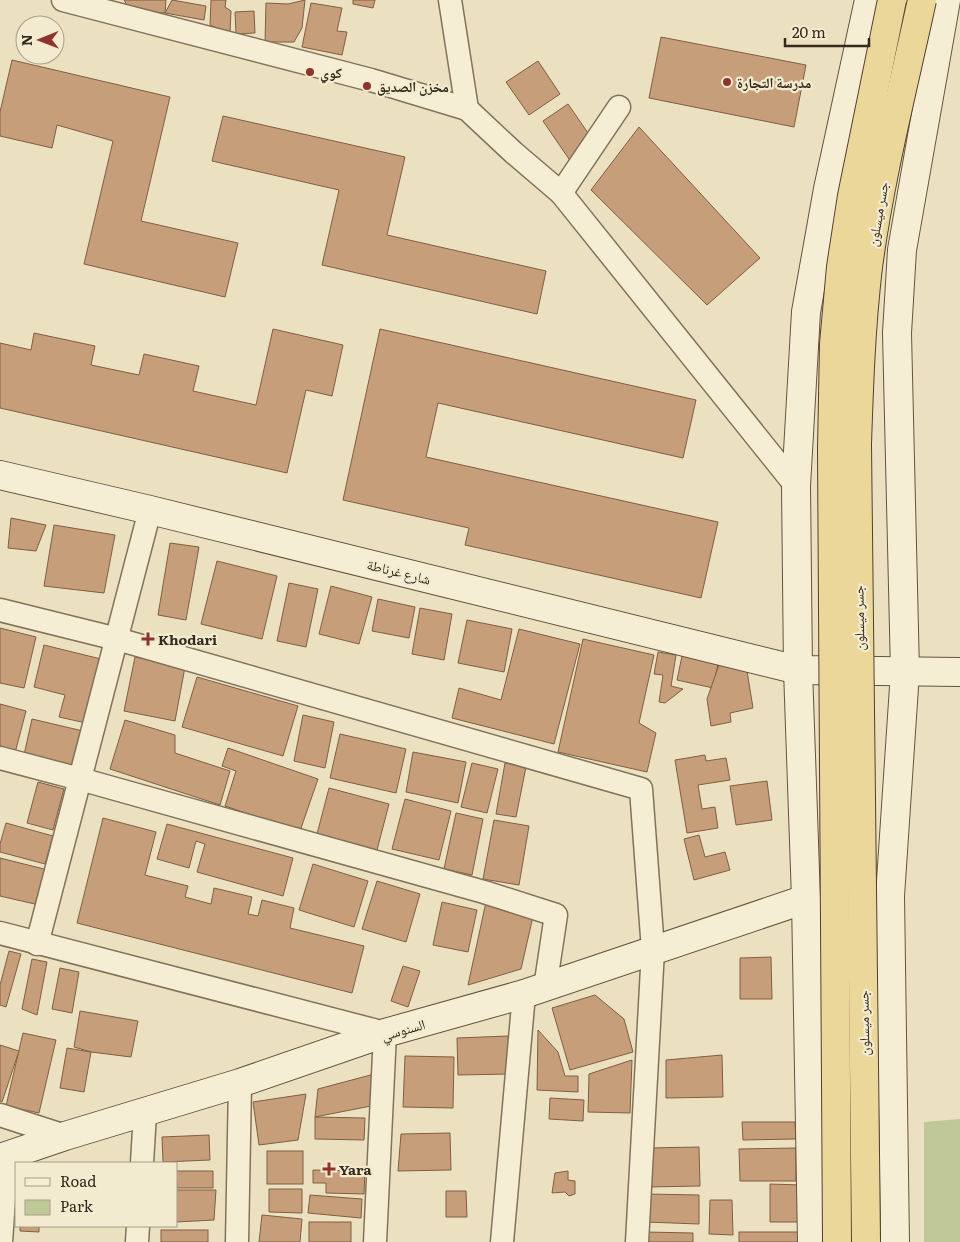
<svg xmlns="http://www.w3.org/2000/svg" width="960" height="1242" font-family="Literata,'Noto Naskh Arabic',serif">
  <style>
    .green { fill: #bfc896 }
    .building { fill: #c69e79; stroke: #805e41 }
    .lines { fill: none; stroke-linecap: round; stroke-linejoin: round }
    .street-casing { stroke: #83725a; stroke-width: 25 }
    .secondary-casing { stroke: #65533d; stroke-width: 30 }
    .street { stroke: #f6eed4; stroke-width: 22 }
    .secondary { stroke: #f6eed4; stroke-width: 28 }
    .primary-bridge-casing { stroke: #51402e; stroke-width: 30; stroke-linecap: butt }
    .primary-bridge { stroke: #ecd79b; stroke-width: 28 }
    .poi-dot { fill: #8e332e; stroke: #f3ebd0; stroke-width: 2 }
    .labels { text-anchor: middle; dominant-baseline: central; stroke-width: 4.5; stroke-linejoin: round; paint-order: stroke }
    .poi-label { font-size: 14px; font-weight: bold; fill: #34291d; stroke: #f3ebd0; text-anchor: start }
    .street-label { font-size: 14px; fill: #34291d; stroke: #f3ebd0 }
  </style>
  <rect width="100%" height="100%" fill="#ebe1c1"/>
  <polygon class="green" points="960,1119 960,1242 924,1242 924,1122"/>
  <g class="building">
    <polygon points="124,0 166,0 165,13 130,10"/>
    <polygon points="172,0 206,6 204,20 165,13"/>
    <polygon points="211,0 226,0 225,7 231,11 230,33 210,25"/>
    <polygon points="305,0 302,28 294,42 265,42 266,3 288,4"/>
    <polygon points="353,0 375,0 373,8 353,4"/>
    <polygon points="311,3 342,8 337,31 347,32 342,55 302,47"/>
    <polygon points="254,11 255,33 236,34 235,12"/>
    <polygon points="661,37 806,65 794,127 649,98"/>
    <polygon points="12,60 170,97 141,221 238,243 225,297 84,264 113,141 57,125 52,148 0,136 0,112"/>
    <polygon points="538,61 560,94 529,115 506,82"/>
    <polygon points="568,104 588,133 571,162 543,121"/>
    <polygon points="223,116 405,157 387,235 546,271 537,314 322,265 339,190 212,161"/>
    <polygon points="639,127 760,258 707,305 591,190"/>
    <polygon points="273,329 343,345 332,396 306,390 287,473 0,408 0,343 31,350 34,333 95,346 91,365 139,375 144,354 199,366 193,391 256,405"/>
    <polygon points="380,329 696,400 683,458 438,403 426,457 718,522 701,598 465,545 469,528 343,500"/>
    <polygon points="11,518 46,525 36,551 8,548"/>
    <polygon points="54,525 115,535 104,593 44,586"/>
    <polygon points="170,543 199,547 186,620 158,615"/>
    <polygon points="217,561 277,576 262,639 201,624"/>
    <polygon points="289,583 318,589 306,647 277,641"/>
    <polygon points="331,586 372,597 359,644 319,634"/>
    <polygon points="378,599 415,607 409,638 372,631"/>
    <polygon points="420,608 452,614 444,660 412,654"/>
    <polygon points="467,620 512,629 504,672 458,663"/>
    <polygon points="0,628 36,637 24,688 0,683"/>
    <polygon points="519,629 580,644 554,744 452,718 459,688 501,700"/>
    <polygon points="583,639 654,655 639,723 656,733 647,772 558,752"/>
    <polygon points="44,645 101,659 86,723 59,717 65,695 34,687"/>
    <polygon points="658,652 676,655 671,686 683,689 665,703 659,702 663,675 654,674"/>
    <polygon points="682,656 718,664 713,688 677,680"/>
    <polygon points="135,657 185,667 175,721 124,711"/>
    <polygon points="720,662 747,671 753,708 730,713 731,722 711,726 707,699"/>
    <polygon points="197,677 298,706 283,756 182,727"/>
    <polygon points="0,704 26,711 15,753 0,749"/>
    <polygon points="303,715 334,722 325,768 294,761"/>
    <polygon points="32,719 83,731 76,766 24,755"/>
    <polygon points="125,720 175,735 175,753 230,771 220,805 110,769"/>
    <polygon points="340,734 406,749 396,793 330,778"/>
    <polygon points="228,748 318,779 300,831 225,806 236,771 222,766"/>
    <polygon points="413,752 466,762 458,803 406,792"/>
    <polygon points="705,755 706,761 726,758 730,780 698,785 702,809 715,807 718,828 687,833 675,760"/>
    <polygon points="472,763 498,769 487,813 461,807"/>
    <polygon points="505,763 526,767 516,817 496,814"/>
    <polygon points="767,781 772,820 736,825 730,786"/>
    <polygon points="38,782 64,789 53,830 27,823"/>
    <polygon points="329,788 389,804 377,850 317,834"/>
    <polygon points="405,799 451,811 439,860 392,849"/>
    <polygon points="456,813 483,819 472,875 444,869"/>
    <polygon points="103,818 156,832 145,875 188,886 185,897 211,904 214,888 252,897 248,914 258,916 262,900 294,908 290,928 364,946 352,993 77,923"/>
    <polygon points="494,820 529,826 519,885 483,879"/>
    <polygon points="6,823 53,836 45,864 0,852 0,844"/>
    <polygon points="167,824 293,858 283,896 197,872 205,844 196,841 189,868 157,859"/>
    <polygon points="699,835 705,857 725,852 730,870 694,880 684,839"/>
    <polygon points="0,858 48,870 39,905 0,896"/>
    <polygon points="313,864 368,881 354,927 299,910"/>
    <polygon points="377,881 420,894 406,942 362,929"/>
    <polygon points="442,902 477,910 468,952 433,945"/>
    <polygon points="486,902 534,912 521,969 468,985"/>
    <polygon points="9,951 21,954 6,1007 0,1005 0,985"/>
    <polygon points="771,957 772,999 740,999 740,958"/>
    <polygon points="32,959 47,962 37,1015 22,1009"/>
    <polygon points="403,966 420,971 408,1007 391,1001"/>
    <polygon points="60,968 79,972 72,1013 52,1009"/>
    <polygon points="595,995 624,1019 633,1052 570,1070 552,1008"/>
    <polygon points="80,1011 138,1021 131,1057 91,1052 74,1047"/>
    <polygon points="538,1030 558,1052 565,1076 578,1076 578,1092 537,1090"/>
    <polygon points="23,1033 56,1040 39,1113 6,1106"/>
    <polygon points="508,1036 510,1074 458,1075 457,1038"/>
    <polygon points="0,1045 19,1051 2,1102 0,1101"/>
    <polygon points="67,1048 91,1052 84,1092 60,1088"/>
    <polygon points="722,1055 723,1097 666,1098 666,1060"/>
    <polygon points="405,1056 454,1057 453,1108 403,1107"/>
    <polygon points="632,1060 630,1113 588,1112 589,1074"/>
    <polygon points="378,1073 371,1106 315,1117 318,1089"/>
    <polygon points="306,1094 298,1140 259,1145 253,1102"/>
    <polygon points="550,1098 584,1100 583,1121 549,1119"/>
    <polygon points="315,1117 365,1118 364,1140 315,1139"/>
    <polygon points="742,1122 795,1122 796,1139 743,1140"/>
    <polygon points="450,1133 451,1170 398,1171 401,1134"/>
    <polygon points="209,1135 210,1160 163,1162 162,1137"/>
    <polygon points="699,1147 700,1186 648,1187 647,1148"/>
    <polygon points="796,1148 796,1181 740,1181 739,1149"/>
    <rect x="267" y="1151" width="36" height="33"/>
    <polygon points="313,1170 365,1171 364,1194 326,1193 326,1183 313,1183"/>
    <polygon points="176,1171 213,1171 213,1188 177,1188"/>
    <polygon points="568,1171 568,1180 575,1181 575,1194 569,1196 565,1192 552,1193 555,1173"/>
    <polygon points="770,1184 802,1185 802,1222 770,1222"/>
    <polygon points="269,1189 302,1189 302,1213 269,1212"/>
    <polygon points="176,1190 216,1190 214,1220 176,1222"/>
    <polygon points="446,1191 466,1191 467,1217 446,1217"/>
    <polygon points="646,1194 699,1195 699,1224 645,1222"/>
    <polygon points="310,1195 362,1199 361,1218 308,1213"/>
    <polygon points="710,1200 732,1200 733,1235 709,1234"/>
    <polygon points="262,1215 302,1219 300,1242 259,1242"/>
    <rect x="309" y="1222" width="42" height="20"/>
    <polygon points="20,1226 39,1226 39,1232 20,1231"/>
    <rect x="161" y="1230" width="47" height="12"/>
    <polygon points="645,1232 693,1233 693,1242 645,1242"/>
    <rect x="739" y="1232" width="62" height="10"/>
  </g>
  <g class="lines">
    <defs>
      <g id="street">
        <polyline points="63,0 371,80 467,109 514,153 561,193 796,486"/>
        <polyline points="450,0 467,109"/>
        <polyline points="561,193 619,107"/>
        <polyline points="0,610 117,639 641,789 653,950 637,1242"/>
        <polyline points="0,758 80,779 484,892 556,915 545,988"/>
        <polyline points="0,933 385,1033 375,1242"/>
        <polyline points="37,944 150,510"/>
        <polyline points="0,1115 65,1136"/>
        <polyline points="142,1163 145,1113"/>
        <polyline points="1,1242 7,1156"/>
        <polyline points="137,1242 138,1226"/>
        <polyline points="237,1242 240,1083"/>
        <polyline points="502,1242 524,994"/>
      </g>
      <g id="secondary">
        <polyline points="0,475 150,510 798,670 960,672"/>
        <polyline points="0,1158 65,1136 240,1083 385,1033 524,994 806,899"/>
        <polyline points="812,1242 806,899 798,670 796,486 806,312 828,189 869,0"/>
        <polyline points="895,1242 890,896 905,672 897,333 902,250 946,0"/>
      </g>
    </defs>
    <use href="#street" class="street-casing"/>
    <use href="#secondary" class="secondary-casing"/>
    <use href="#street" class="street"/>
    <use href="#secondary" class="secondary"/>
    <defs>
      <g id="primary-bridge">
        <polyline points="837,1242 832,449 834,344 841,267 852,196 892,0"/>
        <path d="M866 1242 857 444C859 385 861 326 868 267 880 177 903 88 922 0"/>
      </g>
    </defs>
    <use href="#primary-bridge" class="primary-bridge-casing"/>
    <use href="#primary-bridge" class="primary-bridge"/>
  </g>
  <g class="poi-dot">
    <circle cx="310" cy="72" r="5"/>
    <circle cx="727" cy="82" r="5"/>
    <circle cx="367" cy="86" r="5"/>
    <path d="M145.5 631.5h5v5h5v5h-5v5h-5v-5h-5v-5h5z"/>
    <path d="M326.5 1161.5h5v5h5v5h-5v5h-5v-5h-5v-5h5z"/>
  </g>
  <g class="labels">
    <g class="poi-label">
      <text x="320" y="72">كوي</text>
      <text x="737" y="82">مدرسة التجارة</text>
      <text x="377" y="86">مخزن الصديق</text>
      <text x="158" y="639">Khodari</text>
      <text x="339" y="1169">Yara</text>
    </g>
    <g class="street-label">
      <text transform="translate(877 214) rotate(-80)">جسر ميسلون</text>
      <text transform="translate(399 571) rotate(14)">شارع غرناطة</text>
      <text transform="translate(858 618) rotate(-91)">جسر ميسلون</text>
      <text transform="translate(863 1023) rotate(-91)">جسر ميسلون</text>
      <text transform="translate(403 1029) rotate(-16)">السنوسي</text>
    </g>
  </g>
  <rect x="15" y="1162" width="162" height="65" fill="#f3ebd0" stroke="#a79d88"/>
  <rect x="25" y="1178" width="25" height="8" fill="#f6eed4" stroke="#a79d88"/>
  <text x="60" y="1187" font-size="15" fill="#34291d">Road</text>
  <rect x="25" y="1200" width="25" height="15" fill="#bfc896" stroke="#a79d88"/>
  <text x="60" y="1212" font-size="15" fill="#34291d">Park</text>
  <g transform="translate(40 40) rotate(269)"><circle r="24" fill="#f3ebd0" stroke="#a79d88"/>
  <path d="M0-4L9 19L0 12L-9 19Z" fill="#8e332e"/>
  <text y="-8" font-size="14" font-weight="bold" text-anchor="middle" fill="#34291d">N</text>
  </g>
  <path d="M785 38v8h84v-8" fill="none" stroke="#34291d" stroke-width="2.5"/>
  <text x="792" y="38" font-size="15" fill="#34291d" stroke="#f3ebd0" stroke-width="4" paint-order="stroke">20 m</text>
</svg>
